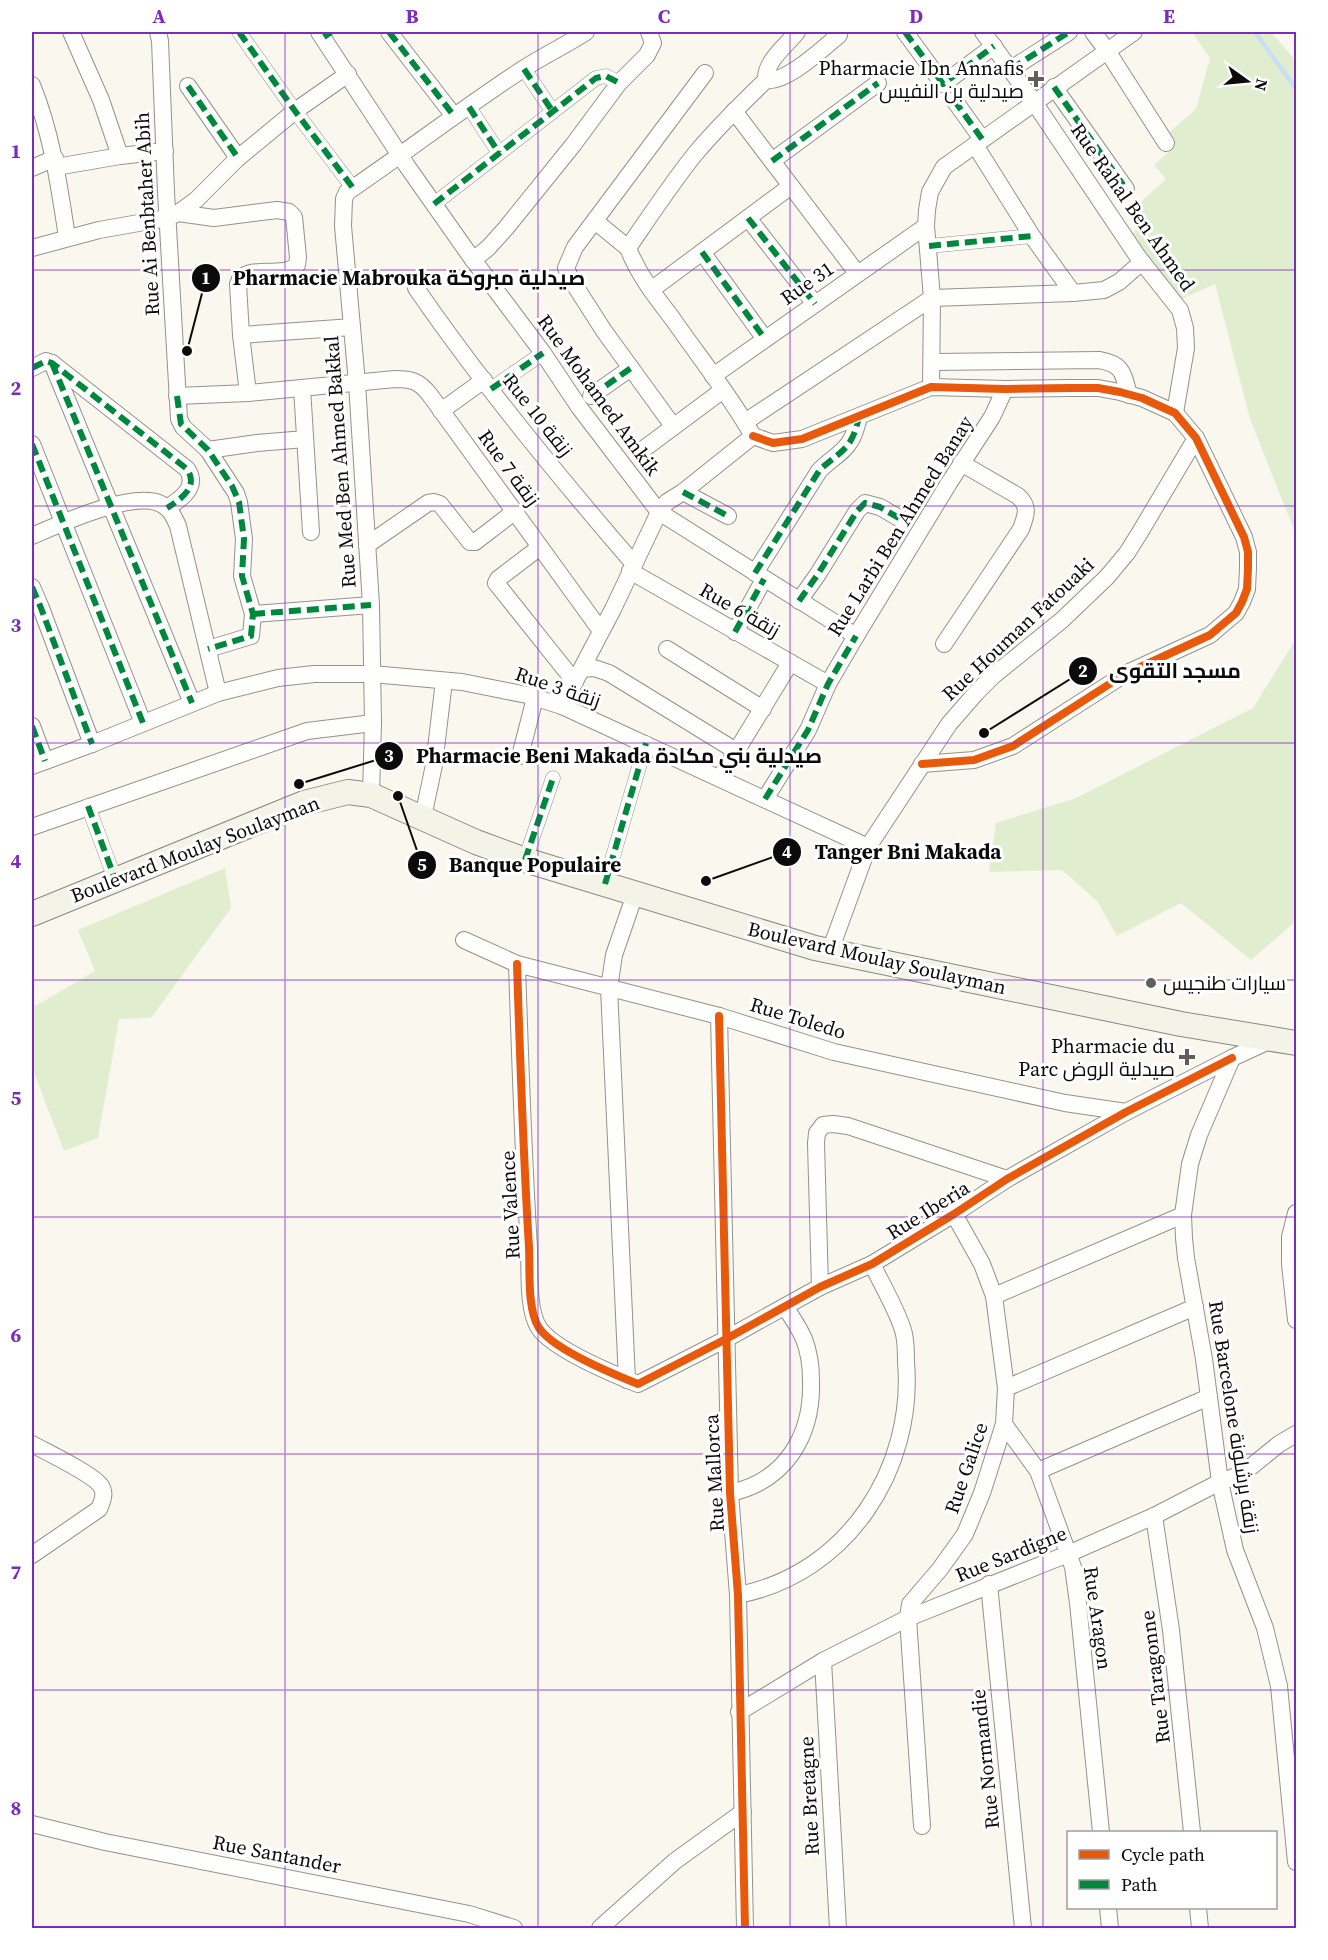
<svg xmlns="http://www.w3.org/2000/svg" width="1328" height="1960" font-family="'Source Serif 4',Cairo,serif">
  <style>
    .green { fill: #e0eecf }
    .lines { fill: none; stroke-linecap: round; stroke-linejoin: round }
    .stream { stroke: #c7e0f2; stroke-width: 4.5 }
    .pedestrian-casing { stroke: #93928d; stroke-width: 15 }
    .minor-casing { stroke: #93928d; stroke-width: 18 }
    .secondary-casing { stroke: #898884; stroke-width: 26 }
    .pedestrian { stroke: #fefefc; stroke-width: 14 }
    .minor { stroke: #fefefc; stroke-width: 16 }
    .secondary { stroke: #f3f3e8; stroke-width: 24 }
    .quiet { stroke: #00873e; stroke-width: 6; stroke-dasharray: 12 6; stroke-linecap: butt }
    .cycleway-casing { stroke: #fff; stroke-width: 11 }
    .cycleway { stroke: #e8590c; stroke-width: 8 }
    .grid { fill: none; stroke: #7b2cbf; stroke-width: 1.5; stroke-opacity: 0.55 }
    .poi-dot { fill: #5f5e5a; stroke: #fff; stroke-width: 2 }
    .labels { text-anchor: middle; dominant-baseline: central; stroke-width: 6; stroke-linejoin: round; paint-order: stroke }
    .poi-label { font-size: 20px; fill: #0b0b0b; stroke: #fff; text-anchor: end }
    .street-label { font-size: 20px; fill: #0b0b0b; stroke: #fff }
    .leader { fill: none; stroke: #0b0b0b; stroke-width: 2 }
    .callout-dot { fill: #0b0b0b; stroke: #fff; stroke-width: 2 }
    .mark-label { font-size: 18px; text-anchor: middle; font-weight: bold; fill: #fff }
    .callout-label { font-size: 21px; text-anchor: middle; font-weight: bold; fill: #0b0b0b; stroke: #fff; stroke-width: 6; stroke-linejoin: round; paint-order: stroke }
    .neatline { fill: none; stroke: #7b2cbf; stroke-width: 2 }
    .grid-label { font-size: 20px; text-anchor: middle; font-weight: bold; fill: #7b2cbf }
  </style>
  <rect width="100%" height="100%" fill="#faf8ee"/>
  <g class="green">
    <polygon points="1192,32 1271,32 1296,61 1296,535 1250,419 1215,284 1173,303 1126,239 1141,225 1129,213 1166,179 1154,165 1173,148 1165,136 1196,109 1210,58"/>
    <polygon points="1296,639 1296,921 1251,960 1181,903 1117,936 1097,901 1062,870 989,872 996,823 1076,798 1253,708"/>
    <polygon points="225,868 231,908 151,1018 119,1019 98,1138 64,1151 32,1067 32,1008 95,971 78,930"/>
  </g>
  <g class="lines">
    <polyline class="stream" points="1255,32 1296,89"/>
    <defs>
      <g id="pedestrian">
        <polyline points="239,32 295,111 353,188"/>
        <polyline points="524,69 553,112"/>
        <polyline points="469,107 499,153"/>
        <polyline points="434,204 596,78 606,76 619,83"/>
        <polyline points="929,246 1032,236"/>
        <polyline points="491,389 543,353"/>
        <polyline points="88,806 115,879"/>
        <polyline points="525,860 553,778"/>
        <polyline points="605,884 646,743"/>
      </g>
      <g id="minor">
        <polyline points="71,32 101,100 120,156"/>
        <polyline points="158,32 160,41 166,192 179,419 183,427 208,450 236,493 239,502 244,539 242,576 253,614 251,636 208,649"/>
        <polyline points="319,32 407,166 471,257 543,353 579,407 659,512 856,636"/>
        <polyline points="389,32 454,116"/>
        <polyline points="905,32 943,84 994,46"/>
        <polyline points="983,32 1034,102 1138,257 1180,310 1185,328 1186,348 1175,413"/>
        <polyline points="1093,32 1108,52 1166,143"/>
        <polyline points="1011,69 1069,32"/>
        <path d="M766 80C787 83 823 48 839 35"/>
        <path d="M32 85C52 134 59 185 67 237"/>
        <polyline points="188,86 238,158"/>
        <polyline points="1054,87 1126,189"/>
        <polyline points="954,100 982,139"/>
        <polyline points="734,111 857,273"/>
        <polyline points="975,145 1032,236 1073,293"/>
        <polyline points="772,161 878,83"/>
        <polyline points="56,167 120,156 165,151"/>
        <polyline points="32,168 55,158"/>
        <path d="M178 213 214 218 277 210 289 212 294 217 298 257 297 265C282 280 244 262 238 284L241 335 248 393"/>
        <polyline points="748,218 815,304"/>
        <polyline points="595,221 628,248"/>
        <polyline points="32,248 99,230 167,218 178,213 196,200 238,158 295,111 348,74"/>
        <polyline points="702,252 765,339"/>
        <polyline points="473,260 488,248 506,228 573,145 619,83 647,55 653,43 649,32"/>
        <path d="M416 288C482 384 557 475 634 564"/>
        <polyline points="651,290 791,186"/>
        <polyline points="241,335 352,327"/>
        <path d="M933 362 1099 360C1123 364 1123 373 1129 395"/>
        <polyline points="52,363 192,703"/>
        <path d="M32 368 46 361 52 363 187 469C199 487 181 499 167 508"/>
        <polyline points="713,376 926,226"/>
        <polyline points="931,387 932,298 926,226 927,210 930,192 944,167 1134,32"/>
        <polyline points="302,388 311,532"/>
        <path d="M177 396 248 393 395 379C412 379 419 381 430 395L601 631"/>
        <polyline points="591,396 631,368"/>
        <polyline points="441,411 484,380"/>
        <polyline points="745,422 932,298 1073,293 1104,290 1119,282 1142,262"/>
        <polyline points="673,426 604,331 572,281 566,268 575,247 705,73"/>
        <polyline points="753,436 773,443 802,439 931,387 1005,389 1070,388 1098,388 1120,392 1142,398 1175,413 1196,438 1244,537 1248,552 1248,568 1247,589 1242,602 1236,613 1210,635 1125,674 1013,746 974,760 922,764"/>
        <path d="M753 436C730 395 699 357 672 318 655 296 638 274 628 248 650 216 671 184 695 154 717 128 741 104 766 80 765 61 786 46 797 32"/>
        <polyline points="32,444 143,723"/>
        <polyline points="645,448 723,390"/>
        <polyline points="208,450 257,443 305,439"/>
        <polyline points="683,492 728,516"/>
        <path d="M32 536C60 524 133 490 161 504 170 508 174 517 178 526L218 693"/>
        <polyline points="367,545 428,503 434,502 440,504 470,542 475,542 514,512"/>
        <polyline points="540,547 498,579 496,583 575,682"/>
        <polyline points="630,571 828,684"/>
        <path d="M755 573 819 471C829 460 844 453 851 440 855 433 857 425 859 417"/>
        <polyline points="32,587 41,608 92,744"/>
        <polyline points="799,601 818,574 857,511 865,503 880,507 904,521"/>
        <polyline points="253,614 371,605"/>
        <polyline points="735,632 764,579"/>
        <path d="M944 644 1021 529C1026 515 1030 507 1018 496L961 463"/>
        <polyline points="667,649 763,709"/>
        <polyline points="582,669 594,668 609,673 736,751"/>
        <polyline points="562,706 613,609 659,512 667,502 683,492 753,436"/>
        <polyline points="32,726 45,761"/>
        <polyline points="520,756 535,698"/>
        <polyline points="32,766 92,744 218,693 278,678 314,674 372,674 462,682 527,695 562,706 868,847"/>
        <polyline points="720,778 790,663"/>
        <path d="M371 795 373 723 371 605 357 383 343 226 344 199 347 192 353 188C410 149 465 107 523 69 543 56 566 45 586 32"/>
        <polyline points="765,799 808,730 828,684 856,636 949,483 992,417 1005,389"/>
        <polyline points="423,817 434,765 444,681"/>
        <polyline points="32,827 307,731 373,723"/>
        <polyline points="464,940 517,964 719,1016 834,1052 1065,1103 1126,1112"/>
        <polyline points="830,951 868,847 949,724 976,693 993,676 1062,620 1107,577 1127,553 1139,534 1196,438"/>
        <path d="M517 964C520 1058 523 1153 529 1247 530 1269 527 1310 539 1328 554 1350 613 1374 638 1384L726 1339 820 1287 872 1264 954 1214 1007 1179 1126 1112 1232 1058"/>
        <polyline points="719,1016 730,1493 738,1595 745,1928"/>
        <polyline points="1271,1040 1232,1058 1199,1135 1190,1164 1183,1215 1184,1238 1186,1258 1204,1359 1220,1482 1235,1550 1265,1628 1279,1686 1296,1862"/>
        <polyline points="1296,1213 1290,1237 1290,1264 1296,1320"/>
        <polyline points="820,1287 816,1143 817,1133 823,1125 833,1124 848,1126 1007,1179"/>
        <polyline points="994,1296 1183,1215"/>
        <polyline points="627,1380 609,988 614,955 635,894"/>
        <polyline points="1006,1388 1195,1307"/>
        <polyline points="1004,1424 1038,1471 1073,1567 1078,1603 1101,1832"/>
        <path d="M32 1444C46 1452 93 1474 101 1486 106 1494 102 1502 99 1509L32 1555"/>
        <polyline points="1038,1471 1209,1397"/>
        <path d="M730 1493C786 1481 813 1435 811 1380 811 1366 809 1352 804 1339 799 1328 792 1317 785 1307"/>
        <polyline points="1154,1516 1171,1630 1192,1832"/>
        <polyline points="989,1584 1023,1928"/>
        <path d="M738 1595C847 1574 915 1469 906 1362 906 1353 906 1343 904 1334 900 1315 881 1283 872 1264"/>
        <polyline points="823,1661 838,1928"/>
        <polyline points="739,1712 823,1661 908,1618 1068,1554 1154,1516 1220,1482 1242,1474 1279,1444 1296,1434"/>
        <polyline points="32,1824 105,1842 469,1914 514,1928"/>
        <polyline points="922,1826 908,1618 910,1604 940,1569 965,1534 982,1493 1004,1424 1006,1388 994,1296 982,1264 954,1214"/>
        <polyline points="1108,1908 1110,1928"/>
        <polyline points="1198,1908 1200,1928"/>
        <polyline points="600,1928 675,1861 743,1812"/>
      </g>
      <polyline id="secondary" points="32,914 304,803 348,792 371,795 476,842 525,860 815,948 1181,1024 1296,1043"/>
    </defs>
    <use href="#pedestrian" class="pedestrian-casing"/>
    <use href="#minor" class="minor-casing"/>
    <use href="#secondary" class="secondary-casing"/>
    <use href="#pedestrian" class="pedestrian"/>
    <use href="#minor" class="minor"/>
    <use href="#secondary" class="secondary"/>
    <g class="quiet">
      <polyline points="239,32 295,111 353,188"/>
      <polyline points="389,32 454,116"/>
      <polyline points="905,32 943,84 994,46"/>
      <polyline points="324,37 331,32"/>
      <polyline points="524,69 553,112"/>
      <polyline points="1011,69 1069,32"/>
      <polyline points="188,86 238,158"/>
      <polyline points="1054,87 1126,189"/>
      <polyline points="954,100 982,139"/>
      <polyline points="469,107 499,153"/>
      <polyline points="772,161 878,83"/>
      <polyline points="434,204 596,78 606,76 619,83"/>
      <polyline points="748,218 815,304"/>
      <polyline points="929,246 1032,236"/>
      <polyline points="702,252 765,339"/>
      <polyline points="52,363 192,703"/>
      <path d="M32 368 46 361 52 363 187 469C199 487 181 499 167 508"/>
      <polyline points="491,389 543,353"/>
      <polyline points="177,396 181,424 208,450 232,486 239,502 244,539 242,576 253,614 251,636 208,649"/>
      <polyline points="591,396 631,368"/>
      <polyline points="32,444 143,723"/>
      <polyline points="683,492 728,516"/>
      <path d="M755 573 819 471C829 460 844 453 851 440 855 433 857 425 859 417"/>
      <polyline points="32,587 41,608 92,744"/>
      <polyline points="799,601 818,574 857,511 865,503 880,507 904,521"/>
      <polyline points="253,614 371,605"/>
      <polyline points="735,632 764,579"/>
      <polyline points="32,726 45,761"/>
      <polyline points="765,799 808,730 828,684 856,636"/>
      <polyline points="88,806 115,879"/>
      <polyline points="525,860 553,778"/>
      <polyline points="605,884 646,743"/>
    </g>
    <defs>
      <g id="cycleway">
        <polyline points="753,436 773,443 802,439 931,387 1005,389 1070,388 1098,388 1120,392 1142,398 1175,413 1196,438 1244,537 1248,552 1248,568 1247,589 1242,602 1236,613 1210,635 1125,674 1013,746 974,760 922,764"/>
        <path d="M517 964C520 1058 523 1153 529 1247 530 1269 527 1310 539 1328 554 1350 613 1374 638 1384L726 1339 820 1287 872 1264 954 1214 1007 1179 1126 1112 1232 1058"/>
        <polyline points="719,1016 730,1493 738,1595 745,1928"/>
      </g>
    </defs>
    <use href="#cycleway" class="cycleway-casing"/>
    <use href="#cycleway" class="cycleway"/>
  </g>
  <path class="grid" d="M285 32V1928M538 32V1928M790 32V1928M1043 32V1928M32 270H1296M32 506H1296M32 743H1296M32 980H1296M32 1217H1296M32 1454H1296M32 1690H1296"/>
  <g class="poi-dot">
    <path d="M1033 70h6v6h6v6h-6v6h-6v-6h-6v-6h6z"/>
    <circle cx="1151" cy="983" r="6"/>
    <path d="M1184 1048h6v6h6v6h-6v6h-6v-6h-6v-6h6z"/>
  </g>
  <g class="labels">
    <g class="poi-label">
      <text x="1024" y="68">Pharmacie Ibn Annafis<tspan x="1024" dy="23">صيدلية بن النفيس</tspan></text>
      <text x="1163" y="983" text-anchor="start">سيارات طنجيس</text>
      <text x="1175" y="1046">Pharmacie du<tspan x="1175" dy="23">Parc صيدلية الروض</tspan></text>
    </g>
    <g class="street-label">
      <text transform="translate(1133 207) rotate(55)">Rue Rahal Ben Ahmed</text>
      <text transform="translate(147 214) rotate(-93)">Rue Ai Benbtaher Abih</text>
      <text transform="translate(807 283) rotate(-35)">Rue 31</text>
      <text transform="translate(599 395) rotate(54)">Rue Mohamed Amkik</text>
      <text transform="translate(538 415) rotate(52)">Rue 10 زنقة</text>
      <text transform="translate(340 462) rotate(-94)">Rue Med Ben Ahmed Bakkal</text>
      <text transform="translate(509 468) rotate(54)">Rue 7 زنقة</text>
      <text transform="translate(900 526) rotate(-58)">Rue Larbi Ben Ahmed Banay</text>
      <text transform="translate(740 610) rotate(30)">Rue 6 زنقة</text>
      <text transform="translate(1018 629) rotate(-43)">Rue Houman Fatouaki</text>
      <text transform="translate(558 687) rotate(19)">Rue 3 زنقة</text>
      <text transform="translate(195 849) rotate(-21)">Boulevard Moulay Soulayman</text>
      <text transform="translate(877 958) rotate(13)">Boulevard Moulay Soulayman</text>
      <text transform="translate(798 1018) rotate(17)">Rue Toledo</text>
      <text transform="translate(510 1205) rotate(-93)">Rue Valence</text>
      <text transform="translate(928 1210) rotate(-32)">Rue Iberia</text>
      <text transform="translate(1234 1417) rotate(81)">Rue Barcelone زنقة برشلونة</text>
      <text transform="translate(966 1468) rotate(-71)">Rue Galice</text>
      <text transform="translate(714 1473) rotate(-93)">Rue Mallorca</text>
      <text transform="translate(1011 1554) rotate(-22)">Rue Sardigne</text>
      <text transform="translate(1098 1618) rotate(82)">Rue Aragon</text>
      <text transform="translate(1155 1677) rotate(-97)">Rue Taragonne</text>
      <text transform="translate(985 1759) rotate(-96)">Rue Normandie</text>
      <text transform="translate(809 1796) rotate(-93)">Rue Bretagne</text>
      <text transform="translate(277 1854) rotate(11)">Rue Santander</text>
    </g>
  </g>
  <path class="leader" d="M187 351L206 278M984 733L1083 671M299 784L389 756M706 881L787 852M398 796L422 865"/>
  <g class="callout-dot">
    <circle cx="187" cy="351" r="6"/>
    <circle cx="984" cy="733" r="6"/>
    <circle cx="299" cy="784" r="6"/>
    <circle cx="706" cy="881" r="6"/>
    <circle cx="398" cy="796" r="6"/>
    <circle cx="206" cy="278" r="15"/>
    <circle cx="1083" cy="671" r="15"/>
    <circle cx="389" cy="756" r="15"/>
    <circle cx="787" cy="852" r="15"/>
    <circle cx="422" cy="865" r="15"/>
  </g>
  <g class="mark-label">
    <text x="206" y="284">1</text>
    <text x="1083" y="677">2</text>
    <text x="389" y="762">3</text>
    <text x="787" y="858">4</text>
    <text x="422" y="871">5</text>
  </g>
  <g class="callout-label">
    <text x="409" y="285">Pharmacie Mabrouka صيدلية مبروكة</text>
    <text x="1175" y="678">مسجد التقوى</text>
    <text x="619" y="763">Pharmacie Beni Makada صيدلية بني مكادة</text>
    <text x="908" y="859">Tanger Bni Makada</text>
    <text x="535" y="872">Banque Populaire</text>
  </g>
  <rect width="1328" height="1960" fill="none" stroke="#ffffff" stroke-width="66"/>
  <rect x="1067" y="1831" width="210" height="78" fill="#ffffff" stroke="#9d9d9d" stroke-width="1.5"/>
  <rect x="1079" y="1850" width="30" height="9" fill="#e8590c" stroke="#9d9d9d" stroke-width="1.5"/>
  <text x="1121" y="1861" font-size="18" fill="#0b0b0b">Cycle path</text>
  <rect x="1079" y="1880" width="30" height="9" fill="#00873e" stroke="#9d9d9d" stroke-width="1.5"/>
  <text x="1121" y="1891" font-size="18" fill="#0b0b0b">Path</text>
  <g transform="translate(1247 81) rotate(105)" stroke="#ffffff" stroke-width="4.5" paint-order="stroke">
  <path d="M0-4.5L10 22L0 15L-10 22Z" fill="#0b0b0b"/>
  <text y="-9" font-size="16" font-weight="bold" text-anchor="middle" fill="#0b0b0b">N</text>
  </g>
  <rect x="33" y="33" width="1262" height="1894" class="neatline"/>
  <g class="grid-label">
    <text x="159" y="23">A</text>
    <text x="412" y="23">B</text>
    <text x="664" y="23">C</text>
    <text x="916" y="23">D</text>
    <text x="1169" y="23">E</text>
    <text x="16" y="158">1</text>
    <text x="16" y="395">2</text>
    <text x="16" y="632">3</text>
    <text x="16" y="868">4</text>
    <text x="16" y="1105">5</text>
    <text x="16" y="1342">6</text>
    <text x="16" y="1579">7</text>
    <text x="16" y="1815">8</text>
  </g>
</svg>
